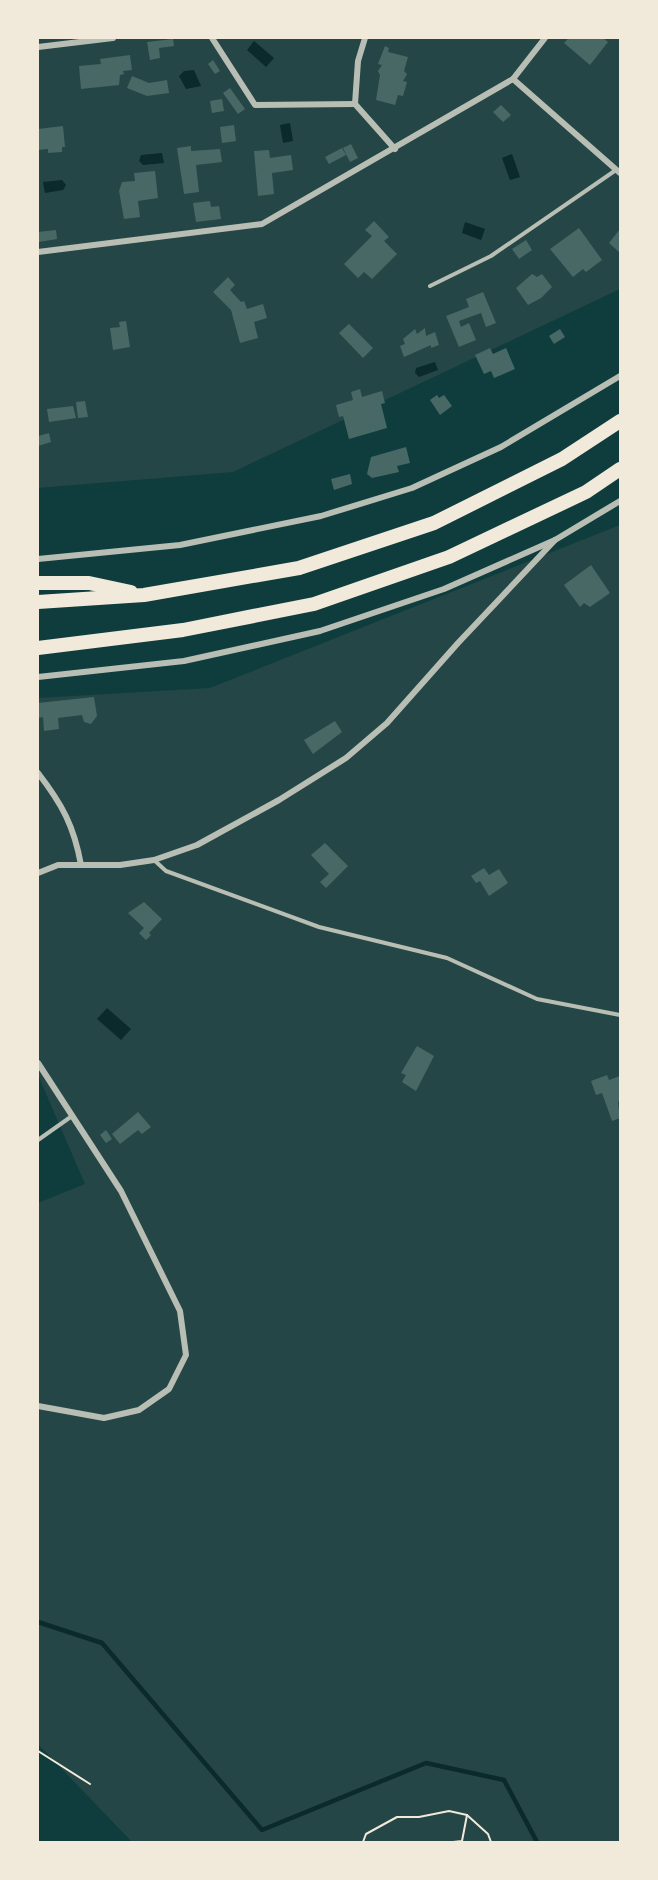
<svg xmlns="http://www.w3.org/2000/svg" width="658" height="1880" font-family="Manrope,sans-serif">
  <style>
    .green { fill: #244646 }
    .water { fill: #0a2a2b }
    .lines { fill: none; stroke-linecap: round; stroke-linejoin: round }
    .stream { stroke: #0a2a2b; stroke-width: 4.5 }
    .building { fill: #486865 }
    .path { stroke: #f1e9da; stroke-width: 2 }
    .service { stroke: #b8beb3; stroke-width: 4 }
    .minor { stroke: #b8beb3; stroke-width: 6 }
    .motorway { stroke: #f1e9da; stroke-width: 14 }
  </style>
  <rect width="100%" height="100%" fill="#0f3d3e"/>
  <g class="green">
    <polygon points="38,38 620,38 620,289 233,472 38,488"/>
    <polygon points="620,525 620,1842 132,1842 38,1744 38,1203 85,1184 38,1075 38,698 210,688"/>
  </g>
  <g class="water">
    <polygon points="254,41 274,58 266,67 247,50"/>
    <polygon points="194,70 201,86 186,89 179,76 184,71"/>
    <polygon points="290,123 293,141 283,143 280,125"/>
    <polygon points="162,153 164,163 143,165 139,161 141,155"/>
    <polygon points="512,154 520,177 510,180 502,158"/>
    <polygon points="62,180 66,185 63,190 45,193 43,182"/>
    <polygon points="465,222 485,229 481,240 462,233"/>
    <polygon points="435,362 438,370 419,377 415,373 416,368"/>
    <polygon points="107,1008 131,1029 121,1040 97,1019"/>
  </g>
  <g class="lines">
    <polyline class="stream" points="38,1622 102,1643 262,1830 426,1763 504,1780 537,1842"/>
  </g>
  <g class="building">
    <polygon points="569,38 603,38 608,42 590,65 564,43"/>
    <polygon points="173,39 174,46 159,48 160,58 150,60 147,42"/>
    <polygon points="385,46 389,48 388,52 408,57 404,71 407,74 403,81 407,82 403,96 398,95 395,105 376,100 380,75 378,71 382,65 378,64"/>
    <polygon points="130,55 132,70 123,71 124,74 120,75 119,85 81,89 79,66 101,64 100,59"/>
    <polygon points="213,60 220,71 215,74 208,64"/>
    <polygon points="132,76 149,83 167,80 169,93 147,96 127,88"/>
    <polygon points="230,88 245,109 238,114 223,93"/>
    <polygon points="222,99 224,111 212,113 210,101"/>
    <polygon points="501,105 511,115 503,122 493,112"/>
    <polygon points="234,125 236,141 222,143 220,127"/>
    <polygon points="63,126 65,147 62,147 62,152 48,153 48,149 38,150 38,129"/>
    <polygon points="351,144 358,158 350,162 343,148"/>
    <polygon points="191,146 191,151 220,149 222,162 196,165 199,192 184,194 177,148"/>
    <polygon points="342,148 346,155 329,164 325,157"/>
    <polygon points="269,150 270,158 291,155 293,170 272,173 274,194 258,196 254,151"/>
    <polygon points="155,171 158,198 138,201 140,217 124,219 119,191 122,182 135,181 134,173"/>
    <polygon points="210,201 211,207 219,206 221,219 196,222 193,203"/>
    <polygon points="374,221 389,237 384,241 397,254 372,279 364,272 358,278 344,264 372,236 365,230"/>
    <polygon points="579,228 602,260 586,272 583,269 573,277 550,249"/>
    <polygon points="620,229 620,253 609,243"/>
    <polygon points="56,230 57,239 39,242 38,232"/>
    <polygon points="526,240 532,250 519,259 512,249"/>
    <polygon points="532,274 537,277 542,274 552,287 541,298 528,305 516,288"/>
    <polygon points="228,277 235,285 230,290 241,302 244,301 247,309 263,304 267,318 254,322 258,338 240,343 231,310 213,292"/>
    <polygon points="483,292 496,323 486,327 481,313 459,321 461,327 469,323 476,340 459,347 446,316 469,307 466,299"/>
    <polygon points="126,321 130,347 113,350 110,328 120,327 119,322"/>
    <polygon points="349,324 373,348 363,358 339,333"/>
    <polygon points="425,328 426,336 435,332 439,345 431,348 431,345 404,357 400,346 405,344 403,339 415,329 417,334"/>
    <polygon points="560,329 565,337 554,344 549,336"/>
    <polygon points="490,348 493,354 506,348 515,369 494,378 491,371 484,374 475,355"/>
    <polygon points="360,389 362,397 382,391 385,403 381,404 387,428 349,439 343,416 339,417 336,405 353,400 351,392"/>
    <polygon points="437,395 439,398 444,395 452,406 440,415 430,400"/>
    <polygon points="85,401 88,417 78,418 76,402"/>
    <polygon points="73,406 76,418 49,422 47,409"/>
    <polygon points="49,433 51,442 38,446 38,436"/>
    <polygon points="406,447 410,463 397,466 399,472 372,478 367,474 371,457"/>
    <polygon points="350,474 352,484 334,490 331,479"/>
    <polygon points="591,565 610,593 590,607 584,603 580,607 564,585"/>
    <polygon points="94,697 97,716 91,724 84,722 82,715 58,718 59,729 44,731 43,717 38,718 38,703"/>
    <polygon points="335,721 342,732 313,754 304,740"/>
    <polygon points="325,843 348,866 326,888 320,882 329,874 311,855"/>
    <polygon points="484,868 489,875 499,869 508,883 489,896 480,881 476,883 471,876"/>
    <polygon points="144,902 162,919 149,933 151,935 146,940 139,933 144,928 128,913"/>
    <polygon points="417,1046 434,1056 416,1091 402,1082 406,1075 401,1073"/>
    <polygon points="607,1075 609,1080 620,1076 620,1101 618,1102 620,1118 612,1121 602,1093 596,1095 591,1081"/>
    <polygon points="138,1112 151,1127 142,1134 138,1130 120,1144 112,1134"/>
    <polygon points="106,1130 112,1139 106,1143 100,1135"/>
  </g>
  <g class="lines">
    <g class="path">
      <polyline points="38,1751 90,1784"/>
      <polyline points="363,1842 366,1834 397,1817 419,1817 449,1811 467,1815 488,1834 491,1842"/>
      <polyline points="453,1842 462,1841 467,1815"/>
    </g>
    <g class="service">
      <polyline points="430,286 491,256 616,170"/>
      <polyline points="154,860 166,871 319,927 447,958 537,999 620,1015"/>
      <polyline points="38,1140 72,1116"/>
    </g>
    <g class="minor">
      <polyline points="212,38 255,105 355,104"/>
      <polyline points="365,38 358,61 355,104 395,149"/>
      <polyline points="38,47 113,38"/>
      <polyline points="513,79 545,38"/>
      <polyline points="38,252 262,224 513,79 620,173"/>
      <polyline points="38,559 180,545 321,516 412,488 501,447 620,376"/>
      <polyline points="38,677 184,661 320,631 444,589 555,540 620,501"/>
      <path d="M38 773C62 804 74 826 81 865"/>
      <polyline points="38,873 58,865 120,865 154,860 197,845 279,800 346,758 387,723 458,643 555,540"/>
      <polyline points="38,1063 121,1191 180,1311 186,1355 169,1389 139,1410 104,1418 38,1406"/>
    </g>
    <g class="motorway">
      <polyline points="38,583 89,583 131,592"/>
      <polyline points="38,602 144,595 299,568 434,523 562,459 620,421"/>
      <polyline points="38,648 183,630 314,604 449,557 586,492 620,469"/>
    </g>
  </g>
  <rect width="658" height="1880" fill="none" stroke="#f1e9da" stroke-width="78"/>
</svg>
